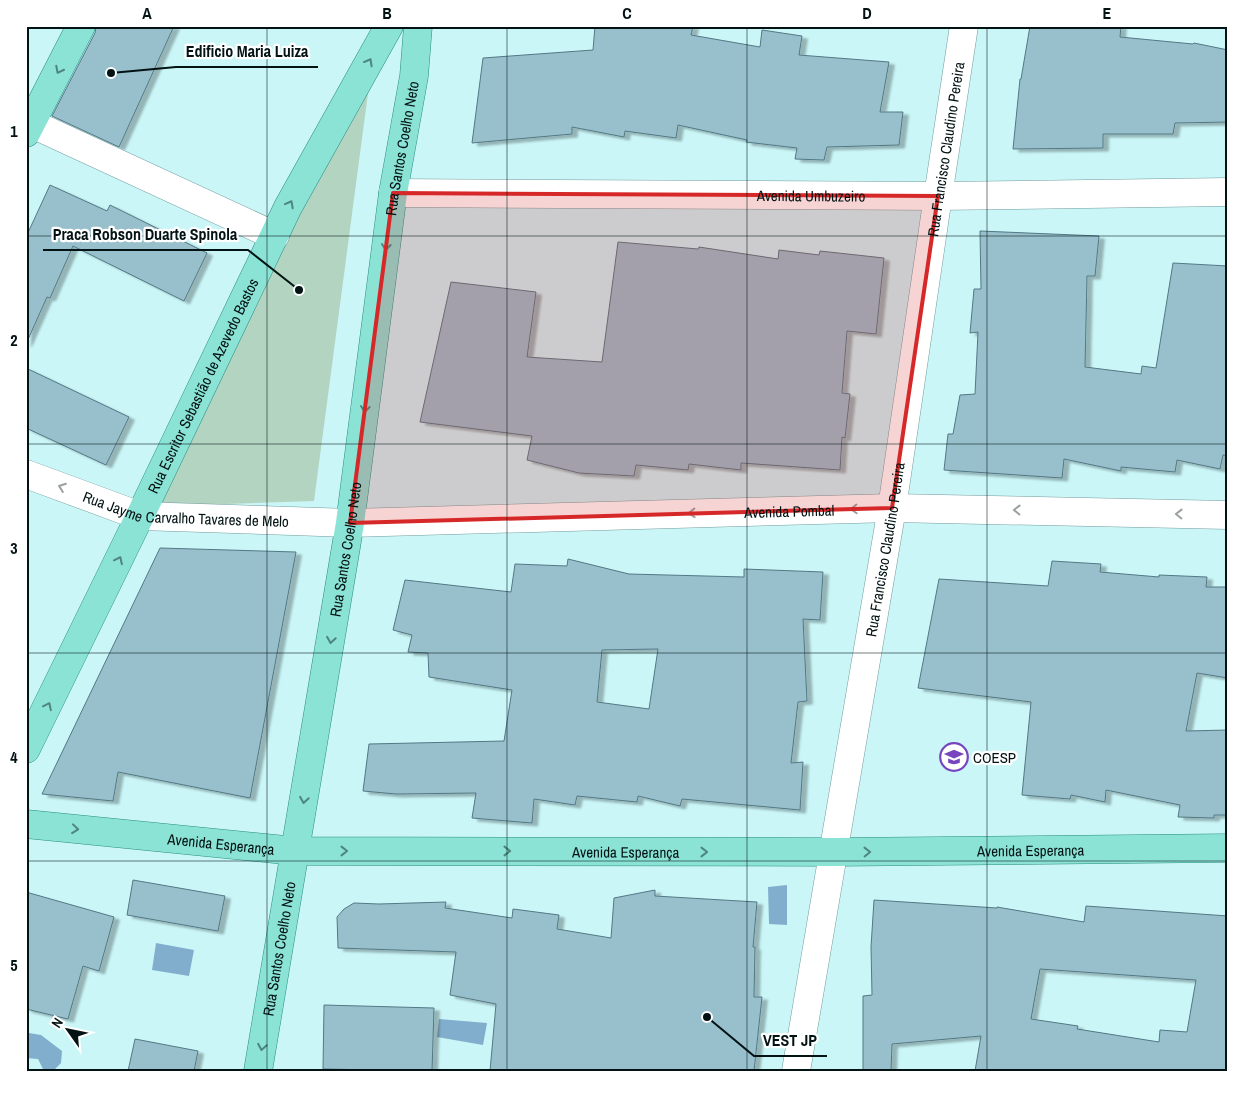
<svg xmlns="http://www.w3.org/2000/svg" width="1254" height="1097" font-family="'Archivo Narrow',sans-serif">
  <style>
    .green { fill: #b3d4c1 }
    .water { fill: #82aecd }
    .building { fill: #98bfcc; stroke: #537884; fill-rule: evenodd; filter: url(#shadow) }
    .lines { fill: none; stroke-linecap: round; stroke-linejoin: round }
    .minor-casing { stroke: #739d9f; stroke-width: 29 }
    .major-casing { stroke: #298e80; stroke-width: 29 }
    .minor { stroke: #fff; stroke-width: 28 }
    .major { stroke: #8be3d6; stroke-width: 28 }
    .oneway { stroke: #4e857e }
    .oneway2 { stroke: #9aa0a1 }
    .marked { fill: #d62828; fill-opacity: 0.2; stroke: #d62828; stroke-width: 4; stroke-linejoin: round }
    .grid { fill: none; stroke: #031213; stroke-width: 1; stroke-opacity: 0.55 }
    .labels { text-anchor: middle; dominant-baseline: central; stroke-width: 4.5; stroke-linejoin: round; paint-order: stroke }
    .street-label { font-size: 15px; fill: #031213; stroke: #fff }
    .poi-label { font-size: 15px; fill: #031213; stroke: #fff; text-anchor: start }
    .leader { fill: none; stroke: #031213; stroke-width: 2 }
    .callout-dot { fill: #031213; stroke: #fff; stroke-width: 2 }
    .callout-label { font-size: 16px; text-anchor: middle; font-weight: bold; fill: #031213; stroke: #fff; stroke-width: 4.5; stroke-linejoin: round; paint-order: stroke }
    .neatline { fill: none; stroke: #031213; stroke-width: 2 }
    .grid-label { font-size: 16px; text-anchor: middle; font-weight: bold; fill: #031213 }
  </style>
  <defs>
    <filter id="shadow"><feDropShadow dx="5.5" dy="3" stdDeviation="1" flood-color="#0004"/></filter>
  </defs>
  <rect width="100%" height="100%" fill="#caf6f8"/>
  <polygon class="green" points="370,78 314,501 137,507"/>
  <g class="water">
    <polygon points="787,885 787,925 769,924 768,887"/>
    <polygon points="156,943 194,950 189,976 152,970"/>
    <polygon points="439,1019 487,1023 483,1045 437,1037"/>
    <polygon points="29,1033 41,1035 62,1051 61,1063 55,1069 43,1069 38,1059 26,1058 26,1034"/>
  </g>
  <g class="building">
    <polygon points="96,26 174,26 119,147 52,116 95,33"/>
    <polygon points="595,26 693,26 691,35 760,47 762,30 802,36 799,55 889,62 880,112 903,112 899,145 827,147 824,160 795,159 797,148 746,142 747,140 678,125 676,138 625,131 624,137 572,127 572,134 472,143 483,58 593,50"/>
    <polygon points="1030,26 1121,26 1120,37 1193,44 1194,43 1228,50 1228,122 1175,123 1173,134 1103,134 1103,148 1013,149 1020,79 1021,79"/>
    <polygon points="50,185 107,211 110,205 207,253 184,301 73,246 50,298 47,297 26,344 26,237"/>
    <polygon points="980,231 1099,236 1095,276 1087,276 1085,367 1141,374 1142,366 1156,368 1173,263 1228,266 1228,456 1223,455 1220,469 1177,460 1175,472 1121,467 1121,471 1064,459 1062,478 944,470 948,434 953,434 960,395 975,394 978,332 970,333 974,289 981,289"/>
    <polygon points="618,242 698,249 699,247 778,259 779,250 819,255 820,251 884,258 876,334 847,331 842,393 850,394 845,438 842,437 840,470 741,463 741,470 689,464 688,470 636,465 634,476 579,473 527,460 532,436 420,422 451,282 536,292 527,357 602,362"/>
    <polygon points="26,368 129,417 106,465 26,428"/>
    <polygon points="160,548 296,552 250,798 118,772 113,801 42,794"/>
    <path d="M568 559 629 574 744 577V569L823 572 820 620 803 619 807 701 798 702 791 763 803 762 800 810 682 799 680 806 638 796 637 802 577 796 575 805 534 799 532 823 472 818 476 793 396 794 363 791 369 744 504 741 512 690 429 677 428 653 408 652 412 635 393 630 405 580 511 592 515 564 567 566ZM658 649 649 709 597 702 602 650Z"/>
    <polygon points="1052,561 1101,564 1100,572 1159,577 1159,575 1207,577 1206,587 1228,587 1228,678 1197,673 1186,731 1228,730 1228,815 1214,815 1214,818 1178,817 1180,805 1106,790 1105,802 1071,795 1070,799 1022,795 1031,702 918,688 939,579 1048,586"/>
    <polygon points="133,880 225,896 218,931 127,915"/>
    <polygon points="655,890 655,896 757,902 753,947 755,947 754,997 762,997 754,1071 490,1071 496,1004 450,995 456,952 338,948 337,917 344,909 354,903 379,904 446,902 445,908 512,918 513,909 559,915 557,929 611,938 614,898"/>
    <polygon points="26,892 114,917 99,971 83,966 68,1019 26,1009"/>
    <path d="M874 900 997 908V907L1084 922 1086 906 1228 916V1071H975L981 1036 892 1044 891 1071H863V996L872 995 871 947ZM1040 969 1196 980 1187 1032 1160 1030 1159 1042 1077 1029 1078 1026 1031 1019Z"/>
    <polygon points="324,1005 434,1008 432,1071 323,1069"/>
    <polygon points="135,1039 198,1051 194,1071 128,1071"/>
  </g>
  <g class="lines">
    <defs>
      <g id="minor">
        <polyline points="26,121 275,236"/>
        <path id="s1" d="M393 193 938 196 1228 192"/>
        <path id="s2" d="M26 474 140 516 350 523 892 508 1228 515"/>
        <path id="s3" d="M796 1071 892 508 938 196 964 26"/>
      </g>
      <g id="major">
        <polyline points="26,133 81,26"/>
        <path id="s4" d="M26 749 140 516 288 207 389 26"/>
        <path id="s5" d="M26 824 295 851 833 852 1228 848"/>
        <path id="s6" d="M258 1071 350 523 393 193 414 76 418 26"/>
      </g>
    </defs>
    <use href="#minor" class="minor-casing"/>
    <use href="#major" class="major-casing"/>
    <use href="#minor" class="minor"/>
    <use href="#major" class="major"/>
  </g>
  <defs><path id="oneway-chevron" d="M-2-3.5L2.5 0L-2 3.5" fill="none" stroke-width="1.6" stroke-linecap="round" stroke-linejoin="round" transform="scale(1.25)"/></defs>
  <g class="oneway">
    <use href="#oneway-chevron" transform="translate(369 62) rotate(-61)"/>
    <use href="#oneway-chevron" transform="translate(59 70) rotate(117)"/>
    <use href="#oneway-chevron" transform="translate(290 204) rotate(-62)"/>
    <use href="#oneway-chevron" transform="translate(386 247) rotate(97)"/>
    <use href="#oneway-chevron" transform="translate(365 409) rotate(97)"/>
    <use href="#oneway-chevron" transform="translate(119 560) rotate(-64)"/>
    <use href="#oneway-chevron" transform="translate(331 640) rotate(99)"/>
    <use href="#oneway-chevron" transform="translate(48 706) rotate(-64)"/>
    <use href="#oneway-chevron" transform="translate(304 800) rotate(99)"/>
    <use href="#oneway-chevron" transform="translate(75 829) rotate(6)"/>
    <use href="#oneway-chevron" transform="translate(344 851)"/>
    <use href="#oneway-chevron" transform="translate(507 851)"/>
    <use href="#oneway-chevron" transform="translate(704 852)"/>
    <use href="#oneway-chevron" transform="translate(867 852) rotate(-1)"/>
    <use href="#oneway-chevron" transform="translate(262 1047) rotate(100)"/>
  </g>
  <g class="oneway2">
    <use href="#oneway-chevron" transform="translate(62 487) rotate(-160)"/>
    <use href="#oneway-chevron" transform="translate(854 509) rotate(178)"/>
    <use href="#oneway-chevron" transform="translate(1017 510) rotate(-179)"/>
    <use href="#oneway-chevron" transform="translate(692 513) rotate(178)"/>
    <use href="#oneway-chevron" transform="translate(1179 514) rotate(-179)"/>
  </g>
  <path class="marked" d="M393 193 938 196 892 508 350 523Z"/>
  <path class="grid" d="M267 26V1071M507 26V1071M747 26V1071M987 26V1071M26 236H1228M26 444H1228M26 653H1228M26 861H1228"/>
  <defs>
    <symbol id="university-ring" viewBox="-11 -11 22 22"><circle r="9.5" fill="#fff" stroke="#7745bd" stroke-width="1.5"/><path d="M0-5L7-2L0 1L-7-2ZM-4 1L0 2.5L4 1V4Q0 6-4 4Z" fill="#7745bd"/></symbol>
  </defs>
  <g fill-rule="evenodd">
    <use href="#university-ring" x="938" y="741" width="32" height="32"/>
  </g>
  <g class="labels">
    <g class="street-label">
      <text stroke="none"><textPath href="#s6" startOffset="934">Rua Santos Coelho Neto</textPath></text>
      <text stroke="none"><textPath href="#s3" startOffset="934">Rua Francisco Claudino Pereira</textPath></text>
      <text stroke="none"><textPath href="#s1" startOffset="418">Avenida Umbuzeiro</textPath></text>
      <text stroke="none"><textPath href="#s4" startOffset="404">Rua Escritor Sebastião de Azevedo Bastos</textPath></text>
      <text stroke="none"><textPath href="#s2" startOffset="166">Rua Jayme Carvalho Tavares de Melo</textPath></text>
      <text stroke="none"><textPath href="#s2" startOffset="771">Avenida Pombal</textPath></text>
      <text stroke="none"><textPath href="#s6" startOffset="529">Rua Santos Coelho Neto</textPath></text>
      <text stroke="none"><textPath href="#s3" startOffset="529">Rua Francisco Claudino Pereira</textPath></text>
      <text stroke="none"><textPath href="#s5" startOffset="196">Avenida Esperança</textPath></text>
      <text stroke="none"><textPath href="#s5" startOffset="1006">Avenida Esperança</textPath></text>
      <text stroke="none"><textPath href="#s5" startOffset="601">Avenida Esperança</textPath></text>
      <text stroke="none"><textPath href="#s6" startOffset="124">Rua Santos Coelho Neto</textPath></text>
    </g>
    <g class="poi-label">
      <text x="973" y="757">COESP</text>
    </g>
  </g>
  <path class="leader" d="M111 73L176 67H318M299 290L248 250H43M707 1017L754 1056H827"/>
  <g class="callout-dot">
    <circle cx="111" cy="73" r="5"/>
    <circle cx="299" cy="290" r="5"/>
    <circle cx="707" cy="1017" r="5"/>
  </g>
  <g class="callout-label">
    <text x="247" y="57">Edificio Maria Luiza</text>
    <text x="145" y="240">Praca Robson Duarte Spinola</text>
    <text x="790" y="1046">VEST JP</text>
  </g>
  <rect width="1254" height="1097" fill="none" stroke="#ffffff" stroke-width="55"/>
  <g transform="translate(68 1030) rotate(303)" stroke="#ffffff" stroke-width="4" paint-order="stroke">
  <path d="M0-4L9 19L0 12L-9 19Z" fill="#031213"/>
  <text y="-8" font-size="14" font-weight="bold" text-anchor="middle" fill="#031213">N</text>
  </g>
  <rect x="28" y="28" width="1198" height="1042" class="neatline"/>
  <g class="grid-label">
    <text x="147" y="19">A</text>
    <text x="387" y="19">B</text>
    <text x="627" y="19">C</text>
    <text x="867" y="19">D</text>
    <text x="1107" y="19">E</text>
    <text x="14" y="137">1</text>
    <text x="14" y="346">2</text>
    <text x="14" y="554">3</text>
    <text x="14" y="763">4</text>
    <text x="14" y="971">5</text>
  </g>
</svg>
